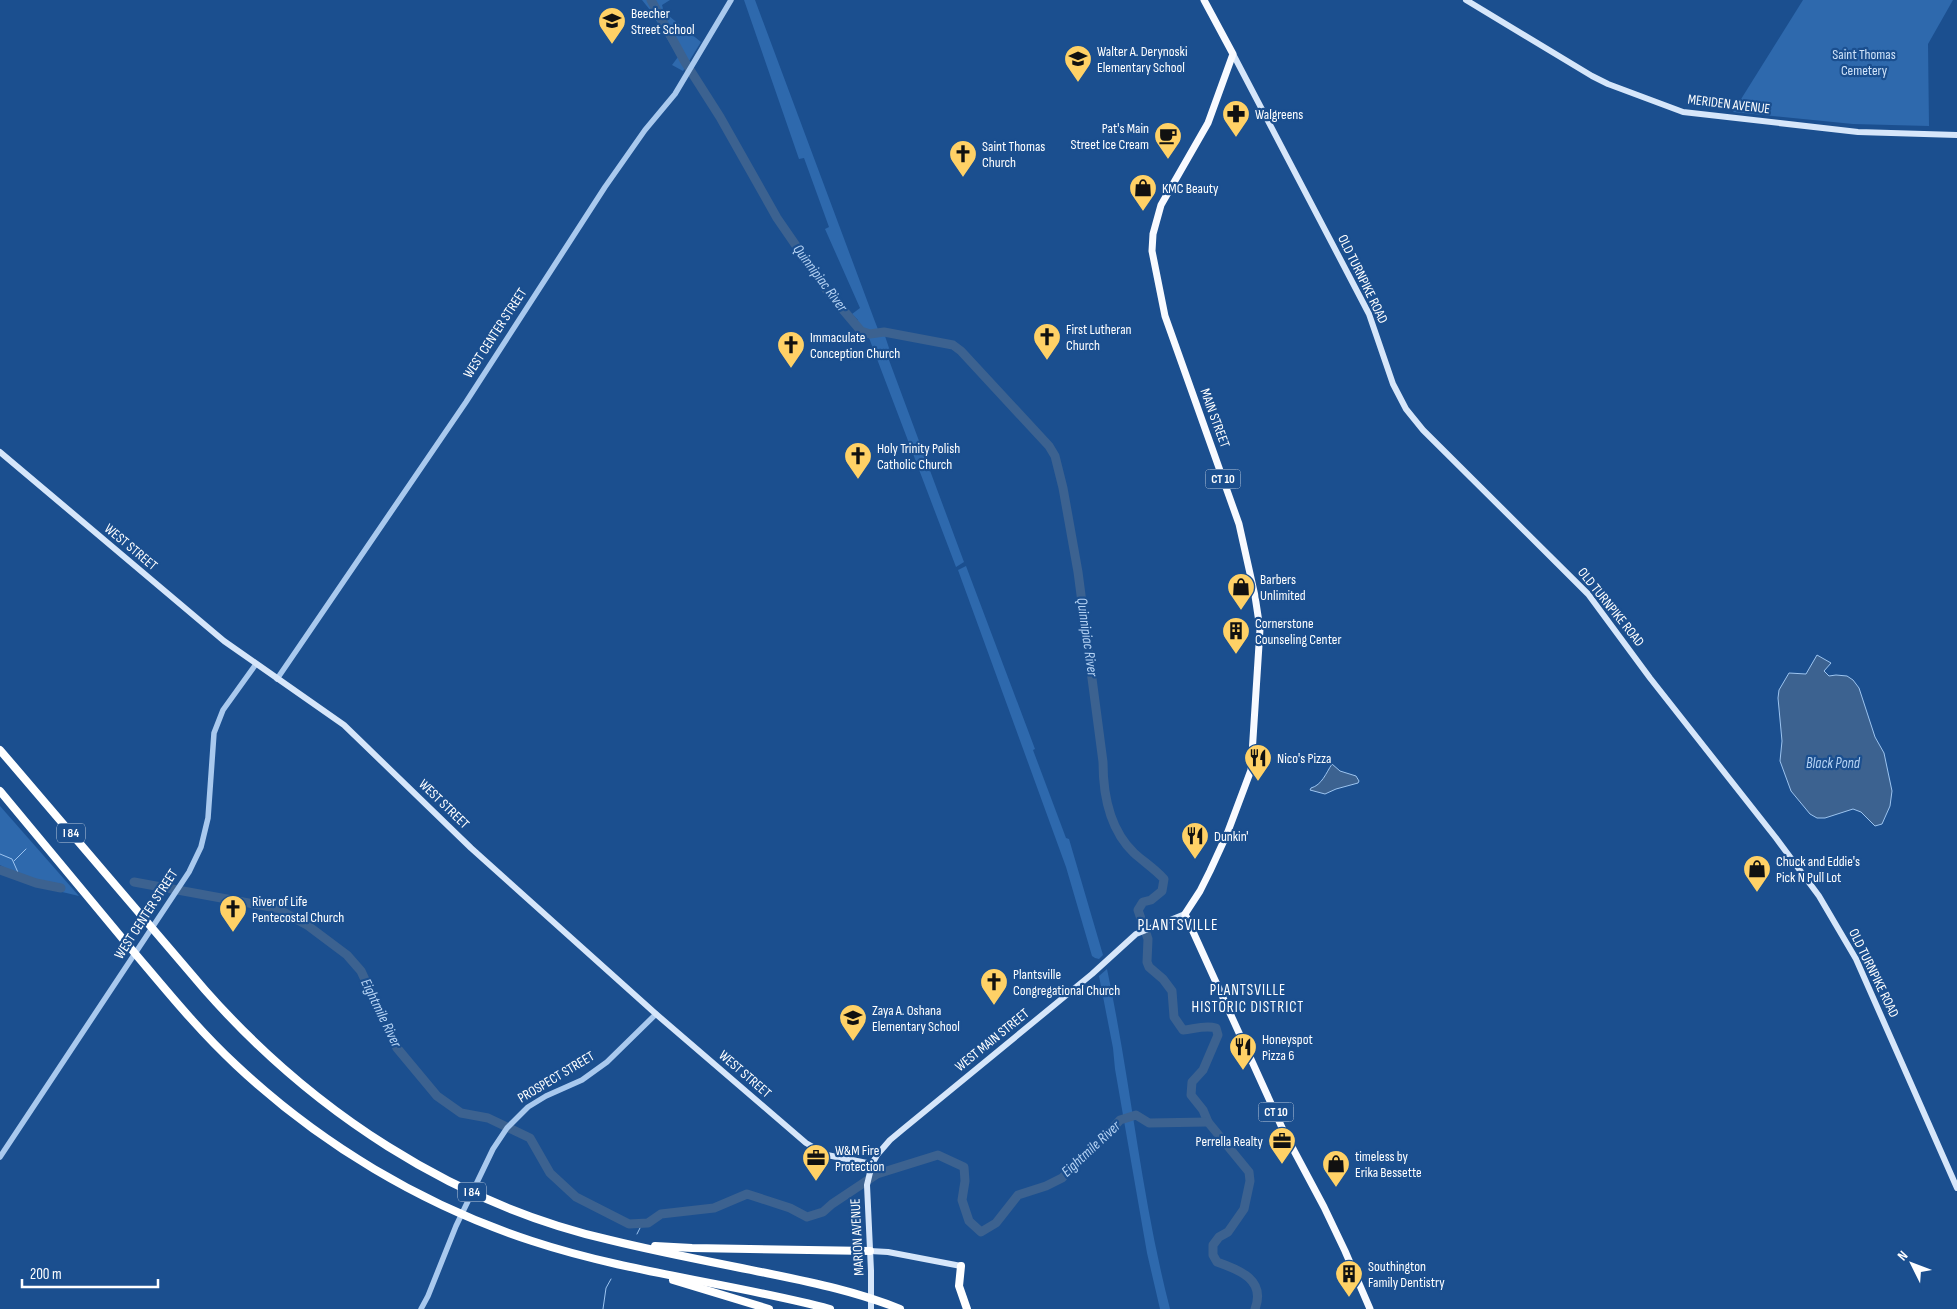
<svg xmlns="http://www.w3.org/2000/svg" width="1957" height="1309" font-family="'Sofia Sans Condensed',sans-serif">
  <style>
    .green { fill: #2e69ad }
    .water { fill: #3c6290; stroke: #9cc4f0 }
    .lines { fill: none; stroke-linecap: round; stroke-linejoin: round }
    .stream { stroke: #9cc4f0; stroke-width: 1 }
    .river { stroke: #3c6290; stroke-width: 9 }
    .tertiary { stroke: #a9c9ee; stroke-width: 5.5 }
    .secondary { stroke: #d6e6fa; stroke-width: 6 }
    .trunk { stroke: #f8faff; stroke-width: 7 }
    .motorway { stroke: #fff; stroke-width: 8 }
    .labels { text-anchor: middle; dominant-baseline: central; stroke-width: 4.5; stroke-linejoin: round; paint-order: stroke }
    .shield { fill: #1b4f8f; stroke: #bbcadd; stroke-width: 1 }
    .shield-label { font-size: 12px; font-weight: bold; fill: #fff }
    .poi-label { font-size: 14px; fill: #fff; stroke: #1b4f8f; text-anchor: start }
    .park-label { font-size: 14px; fill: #cfe3fa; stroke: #1b4f8f }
    .street-label { font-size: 14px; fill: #fff; stroke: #1b4f8f }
    .water-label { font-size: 15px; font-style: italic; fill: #b5d3f5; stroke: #1b4f8f }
    .neighbourhood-label { font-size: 15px; letter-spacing: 1px; fill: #fff; stroke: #1b4f8f }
    .quarter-label { font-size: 16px; letter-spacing: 1px; fill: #fff; stroke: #1b4f8f }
  </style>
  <rect width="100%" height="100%" fill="#1b4f8f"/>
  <g class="green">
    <polygon points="642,0 670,0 662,5 664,12 701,42 683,71 672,65 678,57 650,10"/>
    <polygon points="744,0 755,0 874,319 879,332 884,333 890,351 886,352 964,562 956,567 866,330 862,331 855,323 858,320 852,314 860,308 825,229 829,227 804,158 799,159"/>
    <polygon points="1803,0 1953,0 1928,44 1929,126 1853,124 1733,112"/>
    <polygon points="966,566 1035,749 1033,750 1066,838 1069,839 1103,955 1099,959 1095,958 1092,956 1066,867 958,570"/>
    <polygon points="0,806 79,896 41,887 0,865"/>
    <path d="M1107 969C1131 1082 1141 1197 1170 1309H1160L1147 1253 1115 1069 1113 1048 1099 976Z"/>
  </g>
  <g class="water">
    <polygon points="1817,655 1831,663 1824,671 1829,676 1836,675 1847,676 1853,680 1859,688 1875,737 1884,753 1892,791 1890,806 1882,824 1875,826 1861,812 1853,809 1825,818 1817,818 1810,814 1791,791 1780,761 1782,741 1778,698 1779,690 1789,673 1806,674"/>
    <path d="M1332 764 1340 771 1356 776 1359 781 1358 783 1336 789 1325 794 1310 790 1311 788C1322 785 1326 773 1332 764Z"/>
  </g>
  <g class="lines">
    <g class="stream">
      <polyline points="0,854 12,859 20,877"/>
      <polyline points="14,861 26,849"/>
      <polyline points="637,1234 642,1224"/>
      <polyline points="603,1309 606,1288 611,1279"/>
    </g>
    <g class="river">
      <path d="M651 0 685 62 720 117 777 218 828 292 861 331 870 334 884 332 953 345 961 351 1049 446 1055 456 1063 488 1078 572 1103 762C1103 795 1109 829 1134 853 1144 862 1155 869 1164 879L1162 891 1151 900 1143 902 1138 910 1148 939 1147 962 1149 967 1163 979 1172 991 1174 1017 1183 1030C1194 1029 1205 1025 1216 1028L1218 1035 1203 1070 1192 1082 1191 1095 1203 1110 1208 1122 1249 1172 1250 1181 1244 1209 1228 1232 1219 1237 1213 1245V1255L1217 1262C1240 1270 1266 1280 1255 1309"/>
      <polyline points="0,870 36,883 61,888"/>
      <polyline points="134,882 276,908 307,925 347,955 361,971 397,1048 437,1096 461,1113 488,1118 530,1138 550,1173 576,1197 629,1224 648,1223 661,1214 714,1208 747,1194 790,1208 807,1217 823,1212 832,1204 877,1174 938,1155 964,1167 965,1181 962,1200 969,1221 981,1232 996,1223 1018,1195 1046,1186 1062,1178 1103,1139 1120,1120 1136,1115 1149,1123 1208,1122"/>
    </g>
    <g class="tertiary">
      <polyline points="277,679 466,402 605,187 645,130 675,94 731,0"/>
      <polyline points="0,1157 189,872 201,847 208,818 214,733 223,710 256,664"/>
      <polyline points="421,1309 428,1296 456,1226 493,1149 507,1128 528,1107 546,1096 582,1080 607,1062 656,1014"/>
    </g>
    <g class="secondary">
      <polyline points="1466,0 1592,76 1608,84 1683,112 1858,132 1957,135"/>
      <polyline points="1233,54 1369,314 1393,384 1406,409 1423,430 1588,594 1650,678 1776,838 1819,896 1856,959 1957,1188"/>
      <polyline points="0,452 224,641 344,725 471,848 656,1014 806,1143 827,1155 872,1164"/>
      <polyline points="870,1251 888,1252 961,1266"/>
      <polyline points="871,1309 871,1271 867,1185 872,1164 877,1155 890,1140 902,1130 1092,974 1136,934 1185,914"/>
    </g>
    <polyline class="trunk" points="1204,0 1233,54 1208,123 1161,205 1153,234 1152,251 1165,316 1239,524 1255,596 1260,629 1251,770 1227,834 1210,871 1200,891 1185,914 1284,1132 1324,1207 1345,1251 1370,1309"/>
    <g class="motorway">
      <path d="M0 750 205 990C311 1110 452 1204 610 1240 663 1253 717 1263 771 1274 815 1283 858 1292 900 1309"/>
      <path d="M0 791C42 842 85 893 127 944 162 985 196 1028 236 1065 320 1144 422 1205 532 1241 629 1273 731 1283 830 1309"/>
      <polyline points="655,1246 692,1248 870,1251"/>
      <polyline points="961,1266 959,1286 967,1309"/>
      <polyline points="673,1280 769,1309"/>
    </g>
  </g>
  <defs>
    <symbol id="school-pin" viewBox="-11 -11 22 30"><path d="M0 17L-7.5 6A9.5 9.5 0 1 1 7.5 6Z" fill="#ffd166" stroke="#1b4f8f"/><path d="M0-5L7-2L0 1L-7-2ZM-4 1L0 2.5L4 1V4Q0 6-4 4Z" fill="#111"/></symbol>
    <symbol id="pharmacy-pin" viewBox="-11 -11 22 30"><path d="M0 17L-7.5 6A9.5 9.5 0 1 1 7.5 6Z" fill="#ffd166" stroke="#1b4f8f"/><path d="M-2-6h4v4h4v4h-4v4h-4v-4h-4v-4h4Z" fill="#111"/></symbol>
    <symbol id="cafe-pin" viewBox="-11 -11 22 30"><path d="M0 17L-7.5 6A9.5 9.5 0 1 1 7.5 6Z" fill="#ffd166" stroke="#1b4f8f"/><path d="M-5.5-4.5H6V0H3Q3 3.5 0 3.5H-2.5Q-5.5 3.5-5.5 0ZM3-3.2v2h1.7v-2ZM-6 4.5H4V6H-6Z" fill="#111"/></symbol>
    <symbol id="church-pin" viewBox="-11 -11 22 30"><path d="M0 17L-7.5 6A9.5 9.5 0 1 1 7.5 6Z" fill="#ffd166" stroke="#1b4f8f"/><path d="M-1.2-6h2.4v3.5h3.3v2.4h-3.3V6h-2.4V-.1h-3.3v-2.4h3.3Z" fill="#111"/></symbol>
    <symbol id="shop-pin" viewBox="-11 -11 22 30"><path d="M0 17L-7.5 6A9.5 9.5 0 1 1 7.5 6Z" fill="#ffd166" stroke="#1b4f8f"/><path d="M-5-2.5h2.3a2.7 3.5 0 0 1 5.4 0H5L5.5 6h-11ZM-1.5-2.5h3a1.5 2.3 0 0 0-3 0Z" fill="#111"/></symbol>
    <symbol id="building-pin" viewBox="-11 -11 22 30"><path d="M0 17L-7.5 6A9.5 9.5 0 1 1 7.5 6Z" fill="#ffd166" stroke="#1b4f8f"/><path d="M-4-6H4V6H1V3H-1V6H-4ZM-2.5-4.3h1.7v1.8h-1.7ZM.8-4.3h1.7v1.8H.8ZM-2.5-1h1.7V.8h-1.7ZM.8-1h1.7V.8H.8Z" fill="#111"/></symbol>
    <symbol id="restaurant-pin" viewBox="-11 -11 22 30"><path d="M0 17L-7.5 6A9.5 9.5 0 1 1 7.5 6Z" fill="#ffd166" stroke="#1b4f8f"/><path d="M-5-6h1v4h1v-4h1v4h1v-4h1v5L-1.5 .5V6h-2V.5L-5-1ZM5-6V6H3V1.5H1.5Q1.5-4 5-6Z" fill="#111"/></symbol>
    <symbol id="office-pin" viewBox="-11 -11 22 30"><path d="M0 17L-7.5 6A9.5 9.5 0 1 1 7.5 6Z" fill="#ffd166" stroke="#1b4f8f"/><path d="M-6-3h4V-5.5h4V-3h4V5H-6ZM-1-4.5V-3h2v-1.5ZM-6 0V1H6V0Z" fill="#111"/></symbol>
  </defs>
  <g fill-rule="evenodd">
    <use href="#school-pin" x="596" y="5" width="32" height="43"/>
    <use href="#school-pin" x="1062" y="43" width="32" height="43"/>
    <use href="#pharmacy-pin" x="1220" y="98" width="32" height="43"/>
    <use href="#cafe-pin" x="1152" y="120" width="32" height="43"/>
    <use href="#church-pin" x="947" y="138" width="32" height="43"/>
    <use href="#shop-pin" x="1127" y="172" width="32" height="43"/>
    <use href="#church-pin" x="1031" y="321" width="32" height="43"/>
    <use href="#church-pin" x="775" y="329" width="32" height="43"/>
    <use href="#church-pin" x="842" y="440" width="32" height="43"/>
    <use href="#shop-pin" x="1225" y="571" width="32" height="43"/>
    <use href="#building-pin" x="1220" y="615" width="32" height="43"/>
    <use href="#restaurant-pin" x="1242" y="742" width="32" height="43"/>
    <use href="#restaurant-pin" x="1179" y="820" width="32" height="43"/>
    <use href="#shop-pin" x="1741" y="853" width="32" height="43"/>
    <use href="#church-pin" x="217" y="893" width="32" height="43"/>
    <use href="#church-pin" x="978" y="966" width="32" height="43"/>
    <use href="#school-pin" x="837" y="1002" width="32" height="43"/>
    <use href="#restaurant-pin" x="1227" y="1031" width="32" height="43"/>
    <use href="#office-pin" x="1266" y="1125" width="32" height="43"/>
    <use href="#office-pin" x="800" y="1142" width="32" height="43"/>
    <use href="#shop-pin" x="1320" y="1148" width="32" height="43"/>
    <use href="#building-pin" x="1333" y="1258" width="32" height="43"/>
  </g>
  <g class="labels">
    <g class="shield">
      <rect x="1205.5" y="469.5" width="35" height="19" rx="4"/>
      <rect x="57" y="823.5" width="28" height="19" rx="4"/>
      <rect x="1258.5" y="1102.5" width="35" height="19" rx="4"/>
      <rect x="458" y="1182.5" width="28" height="19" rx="4"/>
    </g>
    <g class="shield-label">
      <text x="1223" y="479">CT 10</text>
      <text x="71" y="833">I 84</text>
      <text x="1276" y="1112">CT 10</text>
      <text x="472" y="1192">I 84</text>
    </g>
    <g class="poi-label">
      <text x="631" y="13">Beecher<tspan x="631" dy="16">Street School</tspan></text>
      <text x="1097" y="51">Walter A. Derynoski<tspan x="1097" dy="16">Elementary School</tspan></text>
      <text x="1255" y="114">Walgreens</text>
      <text x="1149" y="128" text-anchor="end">Pat's Main<tspan x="1149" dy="16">Street Ice Cream</tspan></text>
      <text x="982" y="146">Saint Thomas<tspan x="982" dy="16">Church</tspan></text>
      <text x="1162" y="188">KMC Beauty</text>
      <text x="1066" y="329">First Lutheran<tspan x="1066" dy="16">Church</tspan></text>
      <text x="810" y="337">Immaculate<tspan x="810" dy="16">Conception Church</tspan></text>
      <text x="877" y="448">Holy Trinity Polish<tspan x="877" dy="16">Catholic Church</tspan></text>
      <text x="1260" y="579">Barbers<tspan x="1260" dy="16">Unlimited</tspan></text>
      <text x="1255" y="623">Cornerstone<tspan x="1255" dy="16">Counseling Center</tspan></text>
      <text x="1277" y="758">Nico's Pizza</text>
      <text x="1214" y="836">Dunkin'</text>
      <text x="1776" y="861">Chuck and Eddie's<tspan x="1776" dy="16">Pick N Pull Lot</tspan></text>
      <text x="252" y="901">River of Life<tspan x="252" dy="16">Pentecostal Church</tspan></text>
      <text x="1013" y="974">Plantsville<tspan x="1013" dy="16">Congregational Church</tspan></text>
      <text x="872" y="1010">Zaya A. Oshana<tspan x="872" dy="16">Elementary School</tspan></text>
      <text x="1262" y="1039">Honeyspot<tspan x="1262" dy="16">Pizza 6</tspan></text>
      <text x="1263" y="1141" text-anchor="end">Perrella Realty</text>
      <text x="835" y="1150">W&amp;M Fire<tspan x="835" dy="16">Protection</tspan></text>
      <text x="1355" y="1156">timeless by<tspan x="1355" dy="16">Erika Bessette</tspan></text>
      <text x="1368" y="1266">Southington<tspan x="1368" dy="16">Family Dentistry</tspan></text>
    </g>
    <g class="park-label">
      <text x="1864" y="54">Saint Thomas<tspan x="1864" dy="16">Cemetery</tspan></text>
    </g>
    <g class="street-label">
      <text transform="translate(1729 104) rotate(7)">MERIDEN AVENUE</text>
      <text transform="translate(1363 279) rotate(64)">OLD TURNPIKE ROAD</text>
      <text transform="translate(495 333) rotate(-57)">WEST CENTER STREET</text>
      <text transform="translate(1215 418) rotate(70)">MAIN STREET</text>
      <text transform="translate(131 547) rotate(40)">WEST STREET</text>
      <text transform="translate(1611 607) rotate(51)">OLD TURNPIKE ROAD</text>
      <text transform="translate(444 804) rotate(44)">WEST STREET</text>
      <text transform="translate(146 914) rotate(-57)">WEST CENTER STREET</text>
      <text transform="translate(1874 973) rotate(64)">OLD TURNPIKE ROAD</text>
      <text transform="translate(992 1040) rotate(-39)">WEST MAIN STREET</text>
      <text transform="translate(745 1074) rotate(41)">WEST STREET</text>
      <text transform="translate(556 1077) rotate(-31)">PROSPECT STREET</text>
      <text transform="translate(857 1237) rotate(-93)">MARION AVENUE</text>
    </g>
    <g class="water-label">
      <text transform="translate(820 278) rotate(53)">Quinnipiac River</text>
      <text transform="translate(1087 637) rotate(82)">Quinnipiac River</text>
      <text x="1833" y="763">Black Pond</text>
      <text transform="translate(381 1013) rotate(64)">Eightmile River</text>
      <text transform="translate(1091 1149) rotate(-43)">Eightmile River</text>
    </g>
    <g class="neighbourhood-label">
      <text x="1248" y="990">PLANTSVILLE<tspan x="1248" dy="17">HISTORIC DISTRICT</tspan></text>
    </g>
    <g class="quarter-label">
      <text x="1178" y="925">PLANTSVILLE</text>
    </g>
  </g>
  <g transform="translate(1912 1264) rotate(312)" stroke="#1b4f8f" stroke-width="4" paint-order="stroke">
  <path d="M0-4L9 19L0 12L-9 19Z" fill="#ffffff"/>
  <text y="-8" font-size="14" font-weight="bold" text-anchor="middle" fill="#ffffff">N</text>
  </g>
  <path d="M22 1279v8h136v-8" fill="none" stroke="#ffffff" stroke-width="2.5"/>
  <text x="30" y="1279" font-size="15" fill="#ffffff" stroke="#1b4f8f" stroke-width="4" paint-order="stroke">200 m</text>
</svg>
